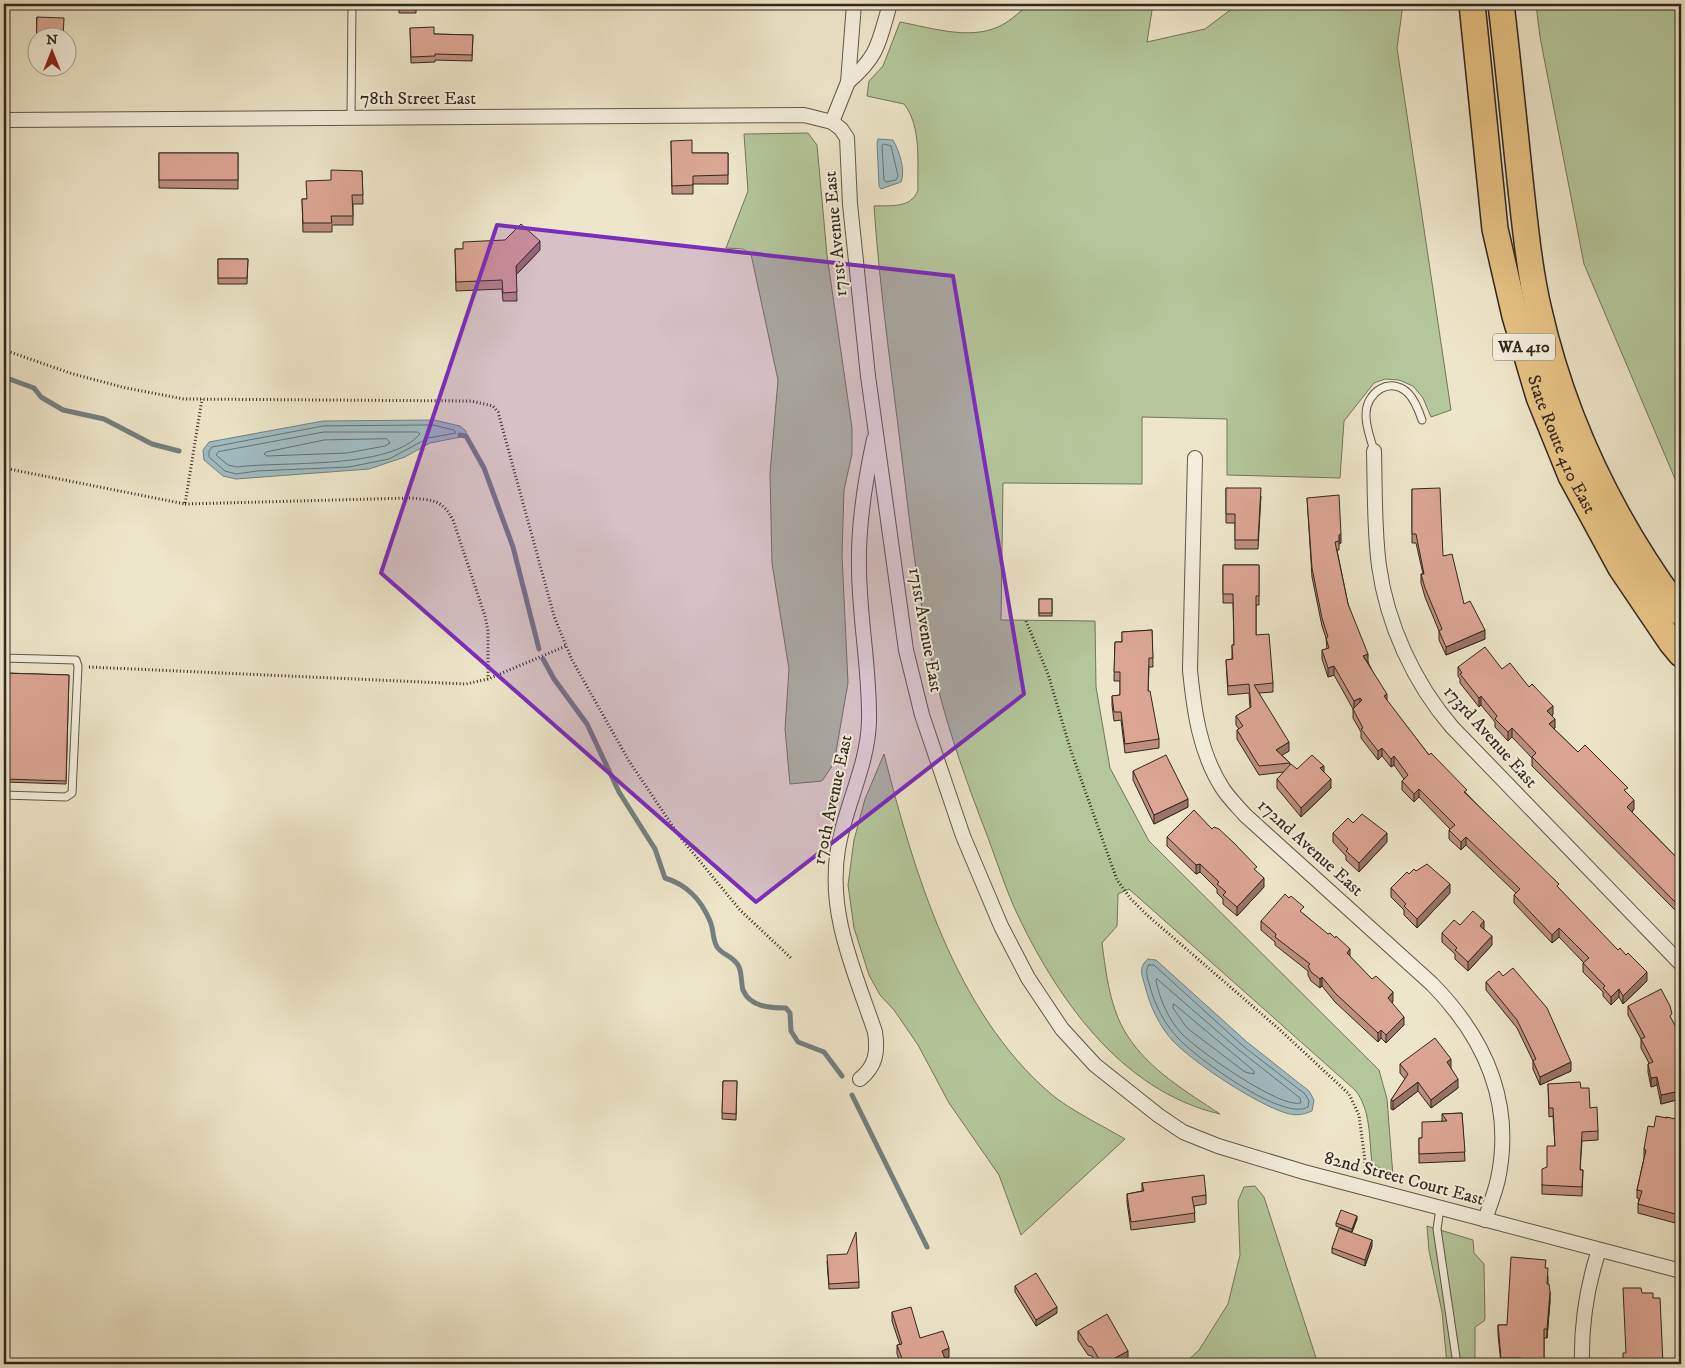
<svg xmlns="http://www.w3.org/2000/svg" width="1685" height="1368" font-family="'IM FELL DW Pica',serif">
  <style>
    .green { fill: #b4c69b; stroke: #72765c }
    .water { fill: #a0bcc2; stroke: #748080 }
    .lines { fill: none; stroke-linecap: round; stroke-linejoin: round }
    .shore { stroke: #687270; stroke-width: 1 }
    .stream { stroke: #748080; stroke-width: 5 }
    .lane-casing { stroke: #605749; stroke-width: 9 }
    .street-casing { stroke: #605749; stroke-width: 16 }
    .highway-casing { stroke: #31271e; stroke-width: 28 }
    .path { stroke: #31271e; stroke-width: 3; stroke-dasharray: 1 2.5; stroke-linecap: butt }
    .lane { stroke: #f4efdd; stroke-width: 7 }
    .street { stroke: #f4efdd; stroke-width: 14 }
    .highway { stroke: #e7c385; stroke-width: 25 }
    .wall { fill: #bd8f80; stroke: #31271e }
    .shaded-wall { fill: #9a7468; stroke: #31271e }
    .building { fill: #dca695; stroke: #31271e }
    .marked { fill: #7b2cbf; fill-opacity: 0.2; stroke: #7b2cbf; stroke-width: 4; stroke-linejoin: round }
    .labels { text-anchor: middle; dominant-baseline: central; stroke-width: 4; stroke-linejoin: round; paint-order: stroke }
    .shield { fill: #f4efdd; stroke: #6c6357; stroke-width: 1 }
    .shield-label { font-size: 16px; font-weight: bold; fill: #31271e }
    .street-label { font-size: 18px; fill: #31271e; stroke: #f4efdd }
  </style>
  <rect width="100%" height="100%" fill="#eee6ca"/>
  <filter id="stains"><feTurbulence type="fractalNoise" baseFrequency=".004" numOctaves="4"/><feColorMatrix values="0 0 0 0 .2 0 0 0 0 .09 0 0 0 0 .02 0 0 0 .5 -.17"/></filter>
  <radialGradient id="worn" r=".72"><stop offset=".6" stop-color="#630" stop-opacity="0"/><stop offset="1" stop-color="#630" stop-opacity=".3"/></radialGradient>
  <g class="green">
    <path d="M1028 4H1153L1147 42 1205 29 1238 4H1403L1397 48 1451 410 1431 417 1423 398 1413 386 1399 380 1385 379 1374 383 1344 421 1340 478 1227 475V419L1142 417V484L1003 483 1001 620 1095 621 1096 687 1110 768 1149 841 1379 1070 1387 1099 1393 1176 1372 1163C1369 1139 1371 1109 1355 1090L1129 889 1118 894 1117 926 1102 943C1106 973 1110 1009 1127 1035 1149 1070 1187 1092 1220 1114 1120 1091 1055 996 1014 907 1004 884 996 859 987 835 968 786 950 736 937 684 917 600 909 512 898 426 889 353 879 280 874 206 891 205 911 209 918 190 917 163 922 127 904 104L867 96 869 81 883 66 900 22C933 28 976 43 1007 22 1015 17 1022 10 1028 4Z"/>
    <polygon points="1536,4 1681,4 1681,493 1584,264 1540,37"/>
    <polygon points="808,133 817,145 827,255 852,428 852,454 844,490 842,555 848,683 834,763 822,781 790,784 785,729 789,669 772,563 770,474 778,380 751,254 743,249 726,248 748,191 744,134"/>
    <path d="M884 754C914 872 955 1012 1051 1094 1070 1110 1103 1126 1125 1139L1021 1235 999 1175 949 1103 918 1045 894 1010 880 995 869 975 854 928 848 885 854 840 865 799Z"/>
    <polygon points="1255,1186 1264,1197 1318,1364 1184,1364 1199,1350 1228,1304 1240,1255 1238,1201 1244,1187"/>
    <polygon points="1427,1226 1473,1240 1474,1253 1484,1264 1485,1318 1484,1321 1475,1327 1475,1364 1447,1364 1442,1312 1429,1251"/>
  </g>
  <g class="water">
    <path d="M878 139 893 140C899 150 906 171 901 182L881 189 879 186 877 143Z"/>
    <polygon points="434,420 460,426 466,431 466,436 430,443 405,457 369,469 236,479 223,476 204,460 203,450 209,442 323,421"/>
    <path d="M1148 959 1156 960 1247 1042 1309 1091 1314 1100 1312 1111C1303 1115 1295 1116 1286 1113 1256 1104 1194 1063 1173 1041 1159 1026 1150 1006 1145 986 1142 975 1138 967 1148 959Z"/>
  </g>
  <g class="lines">
    <g class="shore">
      <polygon points="884,144 891,146 898,176 896,180 886,182 884,180 882,146"/>
      <polygon points="433,425 454,430 456,433 428,438 389,459 349,467 257,471 236,474 225,471 209,457 209,451 212,447 323,426"/>
      <path d="M324 432H418L420 434C390 470 282 461 237 467L228 465 216 455 218 452Z"/>
      <polygon points="387,439 390,443 385,446 347,453 267,456 264,454 266,452 324,440"/>
      <path d="M1149 965H1154L1243 1046 1305 1094 1309 1101 1308 1107C1283 1122 1195 1057 1177 1037 1164 1023 1155 1005 1150 987 1148 979 1144 971 1149 965Z"/>
      <path d="M1157 979 1239 1050 1300 1098 1301 1103C1280 1109 1197 1050 1181 1033 1168 1018 1160 1000 1156 981Z"/>
      <polygon points="1174,1004 1254,1071 1254,1074 1245,1072 1187,1028 1173,1008"/>
    </g>
    <g class="stream">
      <polyline points="4,377 34,388 41,397 63,410 104,419 152,444 179,451"/>
      <polyline points="460,435 466,436 484,468 513,547 539,649"/>
      <path d="M543 659 554 679 587 724 619 792 655 849 665 878C688 885 701 900 710 921 714 930 712 938 717 947 722 955 734 956 739 967 742 974 741 983 743 990 750 1007 770 1008 786 1008L790 1013 791 1031 798 1042 824 1052 842 1076"/>
      <polyline points="852,1095 927,1247"/>
    </g>
    <defs>
      <g id="lane">
        <polyline points="351,118 352,4"/>
        <path d="M1374 451C1371 439 1365 426 1366 413 1367 392 1390 376 1408 393 1415 400 1419 411 1422 420"/>
        <polyline points="4,658 76,660 78,666 72,793 66,797 4,795"/>
        <polyline points="1440,1208 1437,1229 1457,1364"/>
      </g>
      <g id="street">
        <path d="M848 82C879 56 879 41 890 4"/>
        <polyline points="4,120 804,115 832,122 841,129 847,138 850,204 868,376 906,650 922,715 963,836 1001,926 1028,978 1062,1029 1095,1065 1158,1115 1183,1132 1218,1146 1304,1172 1681,1271"/>
        <polyline points="832,122 848,82 854,4"/>
        <path d="M1374 451C1375 489 1374 528 1379 566 1387 624 1414 683 1452 727L1681 964"/>
        <path d="M1195 458 1190 670C1194 711 1200 754 1223 789 1229 798 1238 807 1245 815L1432 984C1485 1038 1514 1102 1498 1179 1495 1193 1489 1207 1485 1220"/>
        <path d="M860 1079C876 1066 878 1052 875 1032 855 972 827 914 838 849 845 806 868 765 869 721 870 669 859 618 859 566 858 523 865 481 874 439"/>
        <path d="M1582 1364C1581 1324 1586 1289 1599 1250"/>
      </g>
      <g id="highway">
        <path id="s1" d="M1472 4 1495 229 1515 316 1539 397 1571 476 1621 568 1671 642 1681 654"/>
        <path d="M1501 4C1508 63 1514 122 1520 180 1525 224 1529 269 1539 311 1564 421 1614 523 1681 613"/>
      </g>
    </defs>
    <use href="#lane" class="lane-casing"/>
    <use href="#street" class="street-casing"/>
    <use href="#highway" class="highway-casing"/>
    <g class="path">
      <polyline points="4,350 73,374 126,388 184,399 471,401 493,406 498,412 554,616 572,660 629,761 680,837 740,910 791,958"/>
      <polyline points="4,468 185,504 202,399"/>
      <path d="M185 504 410 498C432 500 442 499 453 520L485 616 488 631V679"/>
      <polyline points="1026,621 1048,674 1071,751 1117,880 1131,899 1147,915 1279,1029 1349,1094 1359,1115 1365,1161 1365,1175"/>
      <polyline points="89,667 466,684 488,679 566,646"/>
    </g>
    <use href="#lane" class="lane"/>
    <use href="#street" class="street"/>
    <use href="#highway" class="highway"/>
  </g>
  <g class="wall">
    <polygon points="383,4 416,4 416,13 399,13 399,5 383,5"/>
    <polygon points="37,17 38,38 38,59 36,59"/>
    <polygon points="410,28 434,34 473,35 472,61 435,60 435,62 411,63"/>
    <polygon points="671,141 692,153 728,153 728,184 693,184 693,194 672,194"/>
    <polygon points="159,153 238,153 238,189 159,188"/>
    <polygon points="362,171 363,204 353,204 353,225 332,225 332,232 303,232 302,199 307,199 331,180"/>
    <polygon points="455,249 540,250 516,275 517,301 503,301 502,289 456,291"/>
    <polygon points="218,259 248,259 247,284 218,284"/>
    <polygon points="1226,488 1261,496 1258,549 1235,549 1235,523 1226,523"/>
    <polygon points="1412,489 1443,556 1464,604 1485,639 1446,655 1439,640 1439,631 1425,597 1421,583 1421,574 1423,574 1416,543 1412,543"/>
    <polygon points="1307,498 1341,543 1339,544 1339,550 1337,550 1348,604 1368,662 1387,701 1429,755 1559,889 1647,981 1623,1004 1619,997 1611,1005 1603,996 1603,992 1583,972 1583,963 1584,963 1559,937 1552,943 1514,903 1514,895 1516,893 1466,845 1461,850 1449,839 1449,830 1450,829 1419,797 1414,802 1402,790 1402,781 1404,779 1394,765 1391,767 1382,756 1378,760 1361,738 1361,732 1353,718 1353,709 1334,675 1328,677 1322,659 1322,650 1327,649 1326,638 1322,626 1312,577"/>
    <polygon points="1223,565 1259,565 1259,605 1256,605 1256,635 1273,683 1273,692 1259,693 1289,751 1282,755 1290,763 1290,765 1297,769 1324,773 1331,788 1301,817 1277,788 1277,779 1284,772 1259,775 1237,739 1237,730 1239,729 1236,725 1236,716 1250,708 1249,693 1228,695 1226,660 1232,659 1232,645 1234,645 1233,603 1223,603"/>
    <rect x="1039" y="599" width="13" height="17"/>
    <polygon points="1152,630 1153,667 1149,667 1148,691 1159,739 1159,748 1125,753 1121,720 1114,721 1112,705 1112,696 1120,695 1120,681 1114,681 1115,642 1122,642 1122,632"/>
    <polygon points="1458,667 1502,669 1529,687 1553,714 1552,716 1555,728 1554,729 1578,752 1628,794 1634,809 1632,812 1681,862 1681,916 1532,766 1532,758 1512,737 1508,741 1495,727 1495,722 1481,705 1479,707 1460,683 1460,679 1458,676"/>
    <polygon points="4,673 69,675 66,784 4,782"/>
    <polygon points="1133,771 1188,807 1154,824 1133,780"/>
    <polygon points="1353,823 1387,842 1359,872 1346,860 1346,856 1333,842 1333,833"/>
    <polygon points="1212,829 1257,872 1264,887 1237,916 1223,904 1223,899 1217,893 1217,889 1200,872 1196,874 1167,846 1167,837"/>
    <polygon points="1416,871 1450,893 1417,928 1404,915 1404,910 1391,897 1391,888 1409,874"/>
    <polygon points="1304,914 1350,957 1393,1001 1392,1003 1404,1025 1386,1043 1381,1038 1378,1042 1335,1002 1322,986 1320,988 1311,981 1308,975 1308,971 1275,945 1275,942 1261,930 1261,921"/>
    <polygon points="1460,925 1484,929 1492,945 1468,971 1455,959 1455,954 1442,942 1442,933"/>
    <polygon points="1486,982 1571,1071 1540,1085 1533,1069 1533,1061 1517,1028 1486,990"/>
    <polygon points="1628,1006 1672,1021 1681,1037 1681,1105 1680,1099 1661,1104 1657,1085 1651,1087 1648,1072 1648,1064 1649,1063 1641,1048 1641,1039 1628,1015"/>
    <polygon points="1400,1064 1451,1068 1458,1088 1431,1108 1418,1091 1393,1110 1391,1109 1391,1100 1405,1079 1400,1073"/>
    <polygon points="723,1081 737,1081 736,1120 722,1119"/>
    <polygon points="1548,1084 1581,1088 1590,1108 1598,1131 1598,1140 1582,1141 1580,1170 1583,1170 1582,1196 1542,1194 1542,1185 1547,1167 1555,1146 1553,1116 1549,1117"/>
    <polygon points="1462,1113 1465,1161 1419,1163 1419,1138 1422,1138 1442,1121 1442,1114"/>
    <polygon points="1681,1120 1681,1215 1679,1224 1638,1213 1638,1204 1639,1199 1637,1198 1637,1190 1644,1158 1644,1149 1654,1127"/>
    <polygon points="1142,1183 1206,1195 1206,1204 1194,1206 1195,1222 1131,1230 1127,1202 1127,1194 1142,1191"/>
    <polygon points="1357,1219 1352,1232 1336,1226 1336,1223"/>
    <polygon points="1372,1246 1365,1266 1332,1253 1332,1248"/>
    <polygon points="827,1261 859,1282 859,1288 829,1289"/>
    <polygon points="1546,1268 1548,1277 1548,1284 1550,1301 1547,1338 1544,1338 1544,1364 1501,1364 1498,1334 1498,1325 1507,1325"/>
    <polygon points="1015,1286 1057,1313 1036,1326 1015,1292"/>
    <polygon points="892,1312 920,1338 949,1357 945,1358 947,1364 901,1364 897,1354 897,1345 900,1345 892,1321"/>
    <polygon points="1078,1331 1128,1359 1119,1364 1097,1364 1092,1356 1088,1355 1078,1340"/>
  </g>
  <g class="shaded-wall">
    <polygon points="540,241 540,250 516,275 516,266"/>
    <polygon points="1341,534 1341,543 1339,544 1339,535"/>
    <polygon points="1485,630 1485,639 1446,655 1446,647"/>
    <polygon points="1368,654 1368,663 1363,656"/>
    <polygon points="1334,666 1334,675 1328,677 1328,668"/>
    <polygon points="1387,694 1387,702 1384,696"/>
    <polygon points="1481,696 1481,705 1479,707 1479,698"/>
    <polygon points="1360,698 1360,706 1354,710 1354,701"/>
    <polygon points="1553,706 1553,714 1547,720 1547,711"/>
    <polygon points="1555,719 1555,728 1549,733 1549,724"/>
    <polygon points="1512,728 1512,737 1508,741 1508,732"/>
    <polygon points="1289,742 1289,751 1276,759 1276,750"/>
    <polygon points="1382,748 1382,756 1378,760 1378,751"/>
    <polygon points="1394,756 1394,765 1391,767 1391,759"/>
    <polygon points="1324,766 1324,775 1320,768"/>
    <polygon points="1331,779 1331,788 1301,817 1301,808"/>
    <polygon points="1419,789 1419,797 1414,802 1414,794"/>
    <polygon points="1188,799 1188,807 1154,824 1154,815"/>
    <polygon points="1634,800 1634,809 1627,816 1627,807"/>
    <polygon points="1387,833 1387,842 1359,872 1359,863"/>
    <polygon points="1466,837 1466,845 1461,850 1461,842"/>
    <polygon points="1200,864 1200,872 1196,874 1196,865"/>
    <polygon points="1264,878 1264,887 1237,916 1237,907"/>
    <polygon points="1450,884 1450,893 1417,928 1417,919"/>
    <polygon points="1484,921 1484,930 1480,926"/>
    <polygon points="1559,928 1559,937 1552,943 1552,935"/>
    <polygon points="1492,936 1492,945 1468,971 1468,962"/>
    <polygon points="1350,949 1350,958 1347,953"/>
    <polygon points="1647,972 1647,981 1623,1004 1623,996"/>
    <polygon points="1322,977 1322,986 1320,988 1320,979"/>
    <polygon points="1619,989 1619,997 1611,1005 1611,997"/>
    <polygon points="1393,992 1393,1001 1388,1007 1388,998"/>
    <polygon points="1404,1017 1404,1025 1386,1043 1386,1035"/>
    <polygon points="1381,1030 1381,1038 1378,1042 1378,1033"/>
    <polygon points="1451,1059 1451,1068 1447,1070 1447,1062"/>
    <polygon points="1571,1062 1571,1071 1540,1085 1540,1077"/>
    <polygon points="1657,1077 1657,1085 1651,1087 1651,1078"/>
    <polygon points="1458,1079 1458,1088 1431,1108 1431,1100"/>
    <polygon points="1418,1082 1418,1091 1393,1110 1393,1101"/>
    <polygon points="1680,1091 1680,1099 1661,1104 1661,1095"/>
    <polygon points="1681,1206 1681,1215 1679,1224 1679,1215"/>
    <polygon points="1357,1216 1357,1219 1352,1232 1352,1229"/>
    <polygon points="1372,1240 1372,1246 1365,1266 1365,1260"/>
    <polygon points="1550,1292 1550,1301 1547,1338 1547,1329"/>
    <polygon points="1057,1307 1057,1313 1036,1326 1036,1320"/>
    <polygon points="949,1348 949,1357 942,1359 942,1351"/>
    <polygon points="1128,1351 1128,1359 1119,1364 1104,1364"/>
  </g>
  <g class="building">
    <polygon points="399,4 416,4 399,5"/>
    <polygon points="37,17 64,18 63,38 38,38 38,53 36,53"/>
    <polygon points="434,27 434,34 473,35 472,55 435,54 435,56 411,57 410,28"/>
    <polygon points="692,140 692,153 728,153 728,175 693,176 693,185 672,186 671,141"/>
    <rect x="159" y="153" width="79" height="27"/>
    <polygon points="331,170 362,171 363,195 352,195 353,216 331,216 332,223 303,223 302,199 307,199 306,181 331,180"/>
    <polygon points="521,224 540,241 516,266 517,292 503,293 502,280 456,282 455,249 463,249 463,242 505,240"/>
    <polygon points="218,259 248,259 247,278 218,278"/>
    <polygon points="1226,488 1261,488 1258,540 1235,540 1235,514 1226,514"/>
    <polygon points="1440,488 1443,556 1452,554 1464,604 1470,601 1485,630 1446,647 1439,631 1442,629 1425,588 1421,574 1424,574 1416,534 1412,534 1412,489"/>
    <polygon points="1339,495 1341,534 1339,535 1339,541 1335,542 1348,604 1368,654 1363,656 1387,694 1384,696 1429,755 1431,753 1467,790 1464,792 1559,884 1557,886 1618,950 1620,948 1626,955 1628,953 1647,972 1623,996 1619,989 1611,997 1603,988 1605,986 1583,963 1589,958 1559,928 1552,935 1514,895 1520,889 1466,837 1461,842 1449,830 1455,825 1419,789 1414,794 1402,781 1408,775 1394,756 1391,759 1382,748 1378,751 1361,729 1363,728 1353,709 1362,700 1360,698 1354,701 1334,666 1328,668 1322,650 1329,648 1326,638 1328,637 1322,618 1312,568 1307,498"/>
    <polygon points="1223,565 1259,565 1259,596 1256,596 1256,635 1269,634 1273,683 1254,685 1289,742 1276,750 1290,763 1259,766 1237,730 1243,726 1236,716 1251,707 1249,684 1228,686 1226,660 1233,659 1232,645 1234,645 1233,594 1223,594"/>
    <rect x="1039" y="599" width="13" height="14"/>
    <polygon points="1152,630 1153,658 1149,658 1148,691 1150,691 1159,739 1125,744 1121,712 1114,712 1112,696 1120,695 1120,672 1114,672 1115,642 1122,642 1122,632"/>
    <polygon points="1485,647 1502,669 1510,663 1529,687 1532,684 1553,706 1547,711 1555,719 1549,724 1578,752 1585,745 1628,788 1624,790 1634,800 1627,807 1681,862 1681,908 1532,757 1536,753 1512,728 1508,732 1495,719 1497,716 1481,696 1479,698 1460,674 1462,673 1458,667"/>
    <polygon points="4,673 69,675 66,781 4,779"/>
    <polygon points="1166,755 1188,799 1154,815 1133,771"/>
    <polygon points="1312,755 1324,766 1320,768 1331,779 1301,808 1277,779 1291,764 1297,769"/>
    <polygon points="1194,810 1212,829 1214,827 1219,829 1234,843 1257,867 1254,869 1264,878 1237,907 1223,895 1226,892 1217,884 1219,882 1200,864 1196,865 1167,837"/>
    <polygon points="1362,814 1387,833 1359,863 1346,851 1348,849 1333,833 1348,818 1353,823"/>
    <polygon points="1427,864 1450,884 1417,919 1404,906 1406,904 1391,888 1407,872 1409,874 1414,869 1416,871"/>
    <polygon points="1285,894 1289,898 1291,896 1304,907 1300,911 1328,934 1330,933 1335,938 1336,936 1350,949 1347,953 1372,979 1376,976 1393,992 1388,998 1404,1017 1386,1035 1381,1030 1378,1033 1335,993 1322,977 1320,979 1311,972 1308,966 1310,964 1275,937 1276,934 1261,921"/>
    <polygon points="1473,911 1484,921 1480,926 1492,936 1468,962 1455,950 1457,948 1442,933 1454,920 1460,925"/>
    <polygon points="1513,968 1547,1008 1571,1062 1540,1077 1533,1061 1536,1059 1517,1020 1486,982 1499,971 1503,976"/>
    <polygon points="1661,989 1670,1006 1672,1014 1670,1016 1681,1037 1681,1096 1680,1091 1661,1095 1657,1077 1651,1078 1648,1064 1653,1062 1641,1039 1645,1037 1628,1006"/>
    <polygon points="1435,1038 1451,1059 1447,1062 1458,1079 1431,1100 1418,1082 1393,1101 1391,1100 1408,1074 1400,1064"/>
    <polygon points="723,1081 737,1081 736,1114 722,1113"/>
    <polygon points="1580,1082 1581,1088 1589,1088 1590,1108 1597,1107 1598,1131 1582,1132 1580,1170 1583,1170 1582,1187 1542,1185 1542,1169 1547,1167 1547,1146 1555,1146 1553,1108 1549,1108 1548,1084"/>
    <polygon points="1462,1113 1465,1152 1419,1154 1419,1138 1422,1138 1422,1122 1447,1121 1442,1114"/>
    <polygon points="1656,1116 1667,1118 1666,1117 1681,1120 1681,1192 1680,1195 1681,1196 1681,1206 1679,1215 1638,1204 1642,1191 1637,1190 1646,1150 1644,1149 1648,1126 1654,1127"/>
    <polygon points="1204,1175 1206,1195 1192,1197 1195,1213 1131,1222 1127,1194 1144,1191 1142,1183"/>
    <polygon points="1341,1210 1357,1216 1352,1229 1336,1223"/>
    <polygon points="1339,1228 1372,1240 1365,1260 1332,1248"/>
    <polygon points="856,1232 859,1282 829,1284 827,1255 847,1254"/>
    <polygon points="1511,1257 1546,1260 1545,1268 1548,1268 1547,1284 1549,1284 1550,1292 1547,1329 1544,1329 1544,1364 1521,1364 1521,1358 1501,1358 1498,1325 1507,1325"/>
    <polygon points="1036,1273 1057,1307 1036,1320 1015,1286"/>
    <polygon points="1623,1288 1641,1288 1642,1293 1653,1293 1653,1298 1660,1298 1663,1364 1623,1364 1623,1353 1626,1353"/>
    <polygon points="911,1307 920,1338 943,1331 949,1348 942,1351 947,1364 904,1364 897,1345 902,1344 892,1312"/>
    <polygon points="1107,1314 1128,1351 1104,1364 1102,1364 1092,1347 1088,1346 1078,1331"/>
  </g>
  <path class="marked" d="M497 225 953 276 1024 694 756 902 381 573Z"/>
  <g class="labels">
    <rect class="shield" x="1493" y="333.5" width="62" height="27" rx="4"/>
    <g class="shield-label">
      <text x="1524" y="347">WA 410</text>
    </g>
    <g class="street-label">
      <text x="418" y="99">78th Street East</text>
      <text transform="translate(836 234) rotate(-95)">171st Avenue East</text>
      <text stroke="none"><textPath href="#s1" startOffset="452">State Route 410 East</textPath></text>
      <text transform="translate(925 630) rotate(80)">171st Avenue East</text>
      <text transform="translate(1490 737) rotate(48)">173rd Avenue East</text>
      <text transform="translate(833 800) rotate(-78)">170th Avenue East</text>
      <text transform="translate(1310 848) rotate(42)">172nd Avenue East</text>
      <text transform="translate(1404 1179) rotate(15)">82nd Street Court East</text>
    </g>
  </g>
  <rect width="1685" height="1368" fill="none" stroke="#eee6ca" stroke-width="20"/>
  <rect x="5" y="5" width="1675" height="1358" fill="none" stroke="#31271e" stroke-width="2.5"/>
  <rect x="10" y="10" width="1665" height="1348" fill="none" stroke="#31271e"/>
  <g transform="translate(52 52)"><circle r="24" fill="#f4efdd" stroke="#a69f91"/>
  <path d="M0-4L9 19L0 12L-9 19Z" fill="#8f2418"/>
  <text y="-8" font-size="14" font-weight="bold" text-anchor="middle" fill="#31271e">N</text>
  </g>
  <rect width="100%" height="100%" filter="url(#stains)"/>
  <rect width="100%" height="100%" fill="url(#worn)"/>
</svg>
